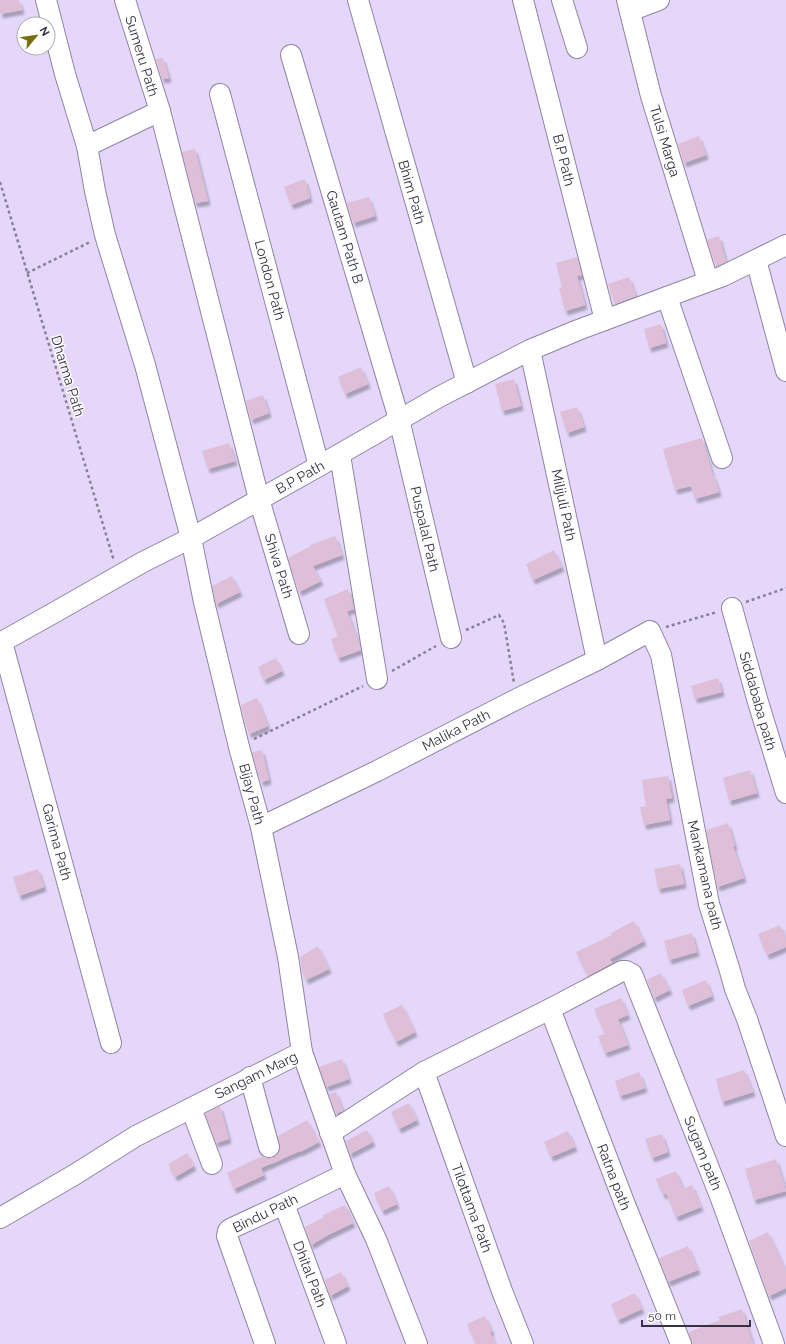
<svg xmlns="http://www.w3.org/2000/svg" width="786" height="1344" font-family="Raleway,sans-serif">
  <style>
    .building { fill: #dfbfd7; filter: url(#shadow) }
    .lines { fill: none; stroke-linecap: round; stroke-linejoin: round }
    .minor-casing { stroke: #9084a4; stroke-width: 22 }
    .path { stroke: #898098; stroke-width: 2.5; stroke-dasharray: 3 3; stroke-linecap: butt }
    .minor { stroke: #fff; stroke-width: 20 }
    .labels { text-anchor: middle; dominant-baseline: central; stroke-width: 3; stroke-linejoin: round; paint-order: stroke }
    .street-label { font-size: 14px; fill: #36313e; stroke: #fff }
  </style>
  <defs>
    <filter id="shadow"><feDropShadow dx="2.5" dy="4.5" stdDeviation="1" flood-color="#0004"/></filter>
  </defs>
  <rect width="100%" height="100%" fill="#e4d7fa"/>
  <g class="building">
    <polygon points="0,0 19,0 22,10 0,14"/>
    <polygon points="163,58 169,78 162,79 156,59"/>
    <polygon points="699,136 706,155 684,163 678,144"/>
    <polygon points="195,149 208,201 195,203 182,152"/>
    <polygon points="305,179 310,198 291,205 284,187"/>
    <polygon points="369,197 375,216 353,223 347,203"/>
    <polygon points="719,236 726,262 716,266 707,240"/>
    <polygon points="577,257 582,275 577,276 585,305 565,311 559,288 562,287 556,263"/>
    <polygon points="629,277 636,296 615,304 608,284"/>
    <polygon points="661,324 666,343 649,348 644,329"/>
    <polygon points="361,367 368,384 345,394 338,377"/>
    <polygon points="514,379 521,406 502,411 495,384"/>
    <polygon points="263,395 269,413 251,420 246,401"/>
    <polygon points="577,407 584,427 567,433 560,412"/>
    <polygon points="702,438 713,476 714,476 719,492 695,499 691,486 675,490 663,449"/>
    <polygon points="229,443 235,461 208,469 202,451"/>
    <polygon points="335,536 342,555 313,566 321,581 299,592 288,558 311,546 310,545"/>
    <polygon points="554,550 562,567 533,580 526,564"/>
    <polygon points="232,576 240,592 216,604 212,586"/>
    <polygon points="348,589 352,601 354,609 347,611 361,650 338,658 331,639 338,636 324,599"/>
    <polygon points="276,658 282,671 264,680 258,667"/>
    <polygon points="718,678 722,692 695,699 691,686"/>
    <polygon points="257,698 268,726 249,734 246,725 241,705"/>
    <polygon points="262,750 269,780 261,782 252,752"/>
    <polygon points="750,770 757,793 729,801 723,778"/>
    <polygon points="668,776 672,798 666,799 670,820 644,825 640,807 646,806 642,780"/>
    <polygon points="728,823 735,846 733,846 744,878 717,887 706,830"/>
    <polygon points="680,864 684,884 658,889 654,869"/>
    <polygon points="38,869 44,887 19,896 13,877"/>
    <polygon points="634,921 644,941 610,959 612,963 588,976 576,952 612,935 611,933"/>
    <polygon points="780,925 786,939 786,947 767,955 758,934"/>
    <polygon points="692,933 697,952 669,960 664,941"/>
    <polygon points="318,946 329,969 306,980 302,971 300,957"/>
    <polygon points="661,973 670,990 654,998 647,980"/>
    <polygon points="706,980 712,996 688,1006 682,990"/>
    <polygon points="621,998 628,1015 618,1019 628,1045 605,1053 598,1036 605,1034 594,1009"/>
    <polygon points="402,1005 415,1032 396,1042 383,1014"/>
    <polygon points="342,1059 349,1079 326,1087 319,1067"/>
    <polygon points="744,1070 753,1092 722,1102 716,1079"/>
    <polygon points="639,1072 645,1088 620,1096 615,1081"/>
    <polygon points="336,1092 343,1111 336,1113 329,1094"/>
    <polygon points="409,1103 417,1120 399,1129 391,1112"/>
    <polygon points="220,1106 229,1139 216,1143 205,1114"/>
    <polygon points="307,1120 319,1142 300,1152 300,1151 261,1168 264,1175 234,1189 227,1173 262,1156 266,1158 272,1158 277,1155 280,1150 278,1136"/>
    <polygon points="367,1130 373,1142 350,1154 346,1141"/>
    <polygon points="568,1131 575,1147 551,1157 544,1142"/>
    <polygon points="662,1134 668,1152 652,1158 645,1139"/>
    <polygon points="187,1153 194,1166 175,1177 168,1164"/>
    <polygon points="776,1159 786,1191 754,1200 745,1169"/>
    <polygon points="676,1171 683,1189 692,1185 701,1207 676,1217 666,1193 663,1195 656,1179"/>
    <polygon points="389,1186 397,1204 382,1211 374,1193"/>
    <polygon points="345,1205 353,1223 328,1235 311,1245 305,1227 324,1217 323,1215"/>
    <polygon points="768,1232 786,1271 786,1288 769,1296 749,1241"/>
    <polygon points="688,1246 698,1270 668,1282 659,1258"/>
    <polygon points="341,1272 348,1286 330,1296 325,1280"/>
    <polygon points="635,1293 642,1309 618,1320 611,1304"/>
    <polygon points="742,1309 753,1344 692,1344 689,1332 720,1320 718,1317"/>
    <polygon points="485,1316 492,1331 490,1332 496,1344 476,1344 467,1324"/>
  </g>
  <g class="lines">
    <defs>
      <g id="minor">
        <polyline points="46,0 65,74 87,146 95,191 105,235 145,365 191,538 204,602 239,747 261,827 288,957 302,1052"/>
        <polyline points="125,0 160,111"/>
        <polyline points="358,0 467,383"/>
        <polyline points="523,0 605,320"/>
        <polyline points="562,0 577,48"/>
        <polyline points="627,0 651,96 708,281"/>
        <polyline points="630,11 659,0"/>
        <polyline points="291,55 399,419 451,638"/>
        <polyline points="220,94 319,466"/>
        <polyline points="87,146 160,111 259,499 299,634"/>
        <polyline points="756,260 786,371"/>
        <polyline points="667,297 722,458"/>
        <polyline points="530,350 597,660"/>
        <polyline points="340,455 377,679"/>
        <polyline points="732,608 758,702 786,793"/>
        <polyline points="2,642 111,1043"/>
        <polyline points="0,643 57,611 143,562 191,538 319,466 439,397 530,350 578,330 723,276 786,245"/>
        <polyline points="261,827 377,771 517,699 597,660 650,631 661,655 709,904 730,971 735,989 747,1019 786,1136"/>
        <polyline points="550,1009 624,1202 681,1344"/>
        <polyline points="424,1072 502,1291 523,1344"/>
        <polyline points="250,1077 269,1147"/>
        <polyline points="191,1108 212,1164"/>
        <polyline points="330,1133 424,1072 550,1009 622,971 626,971 632,974 720,1196 774,1344"/>
        <polyline points="284,1204 336,1344"/>
        <polyline points="0,1218 74,1175 136,1136 302,1052 345,1174 376,1239 417,1344"/>
        <polyline points="265,1344 227,1236 228,1231 230,1229 284,1204 345,1174"/>
      </g>
    </defs>
    <use href="#minor" class="minor-casing"/>
    <g class="path">
      <polyline points="0,182 114,561"/>
      <polyline points="27,273 90,242"/>
      <polyline points="746,602 786,588"/>
      <polyline points="666,627 717,612"/>
      <polyline points="466,630 499,615 504,623 514,683"/>
      <polyline points="392,671 436,646"/>
      <polyline points="254,739 363,686"/>
    </g>
    <use href="#minor" class="minor"/>
  </g>
  <g class="labels">
    <g class="street-label">
      <text transform="translate(142 56) rotate(73)">Sumeru Path</text>
      <text transform="translate(665 141) rotate(73)">Tulsi Marga</text>
      <text transform="translate(564 160) rotate(76)">B.P Path</text>
      <text transform="translate(412 192) rotate(74)">Bhim Path</text>
      <text transform="translate(345 237) rotate(73)">Gautam Path B</text>
      <text transform="translate(270 280) rotate(75)">London Path</text>
      <text transform="translate(68 376) rotate(73)">Dharma Path</text>
      <text transform="translate(300 477) rotate(-29)">B.P Path</text>
      <text transform="translate(564 505) rotate(78)">Milijuli Path</text>
      <text transform="translate(425 529) rotate(77)">Puspalal Path</text>
      <text transform="translate(279 566) rotate(73)">Shiva Path</text>
      <text transform="translate(758 701) rotate(74)">Siddababa path</text>
      <text transform="translate(456 730) rotate(-27)">Malika Path</text>
      <text transform="translate(252 794) rotate(75)">Bijay Path</text>
      <text transform="translate(57 842) rotate(75)">Garima Path</text>
      <text transform="translate(705 875) rotate(77)">Mankamana path</text>
      <text transform="translate(256 1075) rotate(-26)">Sangam Marg</text>
      <text transform="translate(703 1153) rotate(68)">Sugam path</text>
      <text transform="translate(614 1177) rotate(69)">Ratna path</text>
      <text transform="translate(472 1208) rotate(70)">Tilottama Path</text>
      <text transform="translate(265 1213) rotate(-26)">Bindu Path</text>
      <text transform="translate(310 1274) rotate(69)">Dhital Path</text>
    </g>
  </g>
  <g transform="translate(36 36) rotate(61)"><circle r="19" fill="#ffffff" stroke="#afadb2"/>
  <path d="M0-3L7 15L0 10L-7 15Z" fill="#786e0c"/>
  <text y="-6" font-size="11" font-weight="bold" text-anchor="middle" fill="#36313e">N</text>
  </g>
  <path d="M642 1320v6h108v-6" fill="none" stroke="#36313e" stroke-width="2"/>
  <text x="648" y="1320" font-size="12" fill="#36313e" stroke="#ffffff" stroke-width="3" paint-order="stroke">50 m</text>
</svg>
